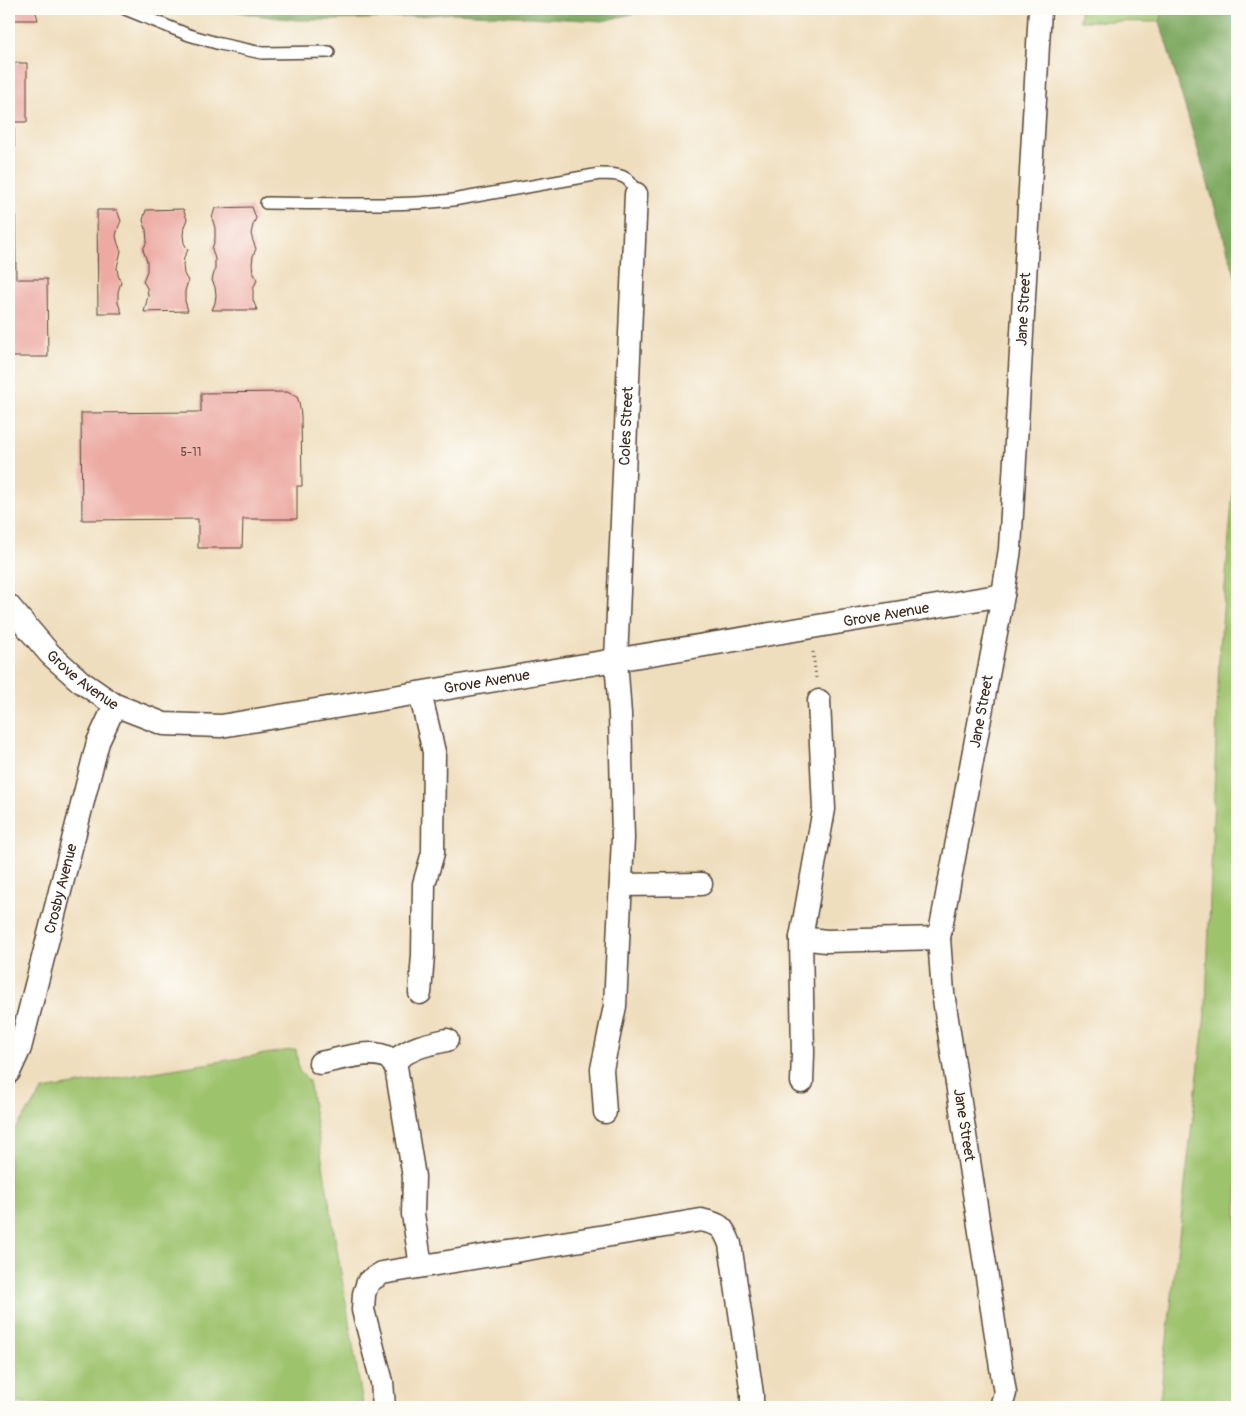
<svg xmlns="http://www.w3.org/2000/svg" width="1246" height="1416" font-family="Pangolin,sans-serif">
  <style>
    .green { fill: #9ec36d; stroke: #6c7646 }
    .forest { fill: #7ea960; stroke: #5c6a3f }
    .lines { fill: none; stroke-linecap: round; stroke-linejoin: round }
    .stream { stroke: #4ea8cc; stroke-width: 8 }
    .building { fill: #ecaaa3 }
    .service-casing { stroke: #564536; stroke-width: 14 }
    .minor-casing { stroke: #564536; stroke-width: 25 }
    .path { stroke: #564536; stroke-width: 3; stroke-dasharray: 1 4; stroke-linecap: butt }
    .service { stroke: #fff; stroke-width: 11 }
    .minor { stroke: #fff; stroke-width: 22 }
    .labels { text-anchor: middle; dominant-baseline: central; stroke-width: 5; stroke-linejoin: round; paint-order: stroke }
    .number-label { font-size: 12px; fill: #674a3f }
    .street-label { font-size: 15px; fill: #3b2a1e; stroke: #fdfcf7 }
  </style>
  <rect width="100%" height="100%" fill="#fdfcf7"/>
  <filter id="ink" filterUnits="userSpaceOnUse"><feTurbulence type="fractalNoise" baseFrequency=".02" numOctaves="2"/><feDisplacementMap in="SourceGraphic" scale="10" xChannelSelector="R" yChannelSelector="G"/><feConvolveMatrix kernelMatrix="1 2 1 2 8 2 1 2 1" color-interpolation-filters="sRGB"/></filter>
  <filter id="wash" filterUnits="userSpaceOnUse"><feTurbulence type="fractalNoise" baseFrequency=".0096" numOctaves="4" result="noise"/><feDisplacementMap in="SourceGraphic" scale="20" xChannelSelector="R" yChannelSelector="G"/><feGaussianBlur stdDeviation="1.12" result="paint"/><feColorMatrix in="noise" values="0 0 0 0 0 0 0 0 0 0 0 0 0 0 0 0 0 1.4 0 .05"/><feComposite in="paint" operator="in"/></filter>
  <g filter="url(#wash)">
    <rect width="100%" height="100%" fill="#efdebe"/>
    <g class="green">
      <polygon points="1080,9 1164,9 1160,22 1080,21"/>
      <polygon points="1237,441 1237,1407 1159,1407 1206,1005 1219,660"/>
      <polygon points="296,1049 299,1071 309,1081 363,1405 9,1403 9,1134 16,1128 43,1090"/>
    </g>
    <g class="forest">
      <polygon points="224,9 653,9 603,21 455,13 391,18 333,20 297,20 255,15"/>
      <polygon points="1164,9 1237,9 1237,282 1160,22"/>
    </g>
    <g class="lines">
      <polyline class="stream" points="1234,9 1237,25"/>
    </g>
    <g id="blocks">
      <g class="building">
        <polygon points="9,9 35,9 38,20 9,20"/>
        <polygon points="9,63 27,63 27,122 14,122 16,279 47,279 48,357 9,357"/>
        <polygon points="252,207 256,218 253,225 251,234 253,241 256,249 253,256 252,264 253,272 257,280 253,289 253,300 257,310 212,310 215,303 216,295 215,287 212,280 215,269 215,259 212,249 215,239 215,228 212,218 215,208"/>
        <polygon points="183,209 187,219 184,227 183,235 184,243 188,250 184,257 183,265 184,274 188,281 185,291 185,301 188,311 144,312 148,296 147,288 143,281 147,271 147,261 143,250 147,241 146,230 143,220 146,210"/>
        <polygon points="97,210 117,210 121,221 118,228 116,236 118,244 121,251 117,267 118,275 121,282 118,292 118,303 122,313 98,313"/>
        <polygon points="287,392 297,397 299,402 301,416 302,486 297,486 297,519 243,519 242,548 198,548 198,519 82,520 81,413 201,412 201,393"/>
      </g>
    </g>
  </g>
  <g filter="url(#ink)">
    <use href="#blocks" fill-opacity="0" stroke="#564536" stroke-width="1"/>
    <g class="lines">
      <defs>
        <g id="service">
          <polyline points="125,9 189,35 220,44 262,53 329,52"/>
          <path d="M266 203C328 203 391 207 453 200L600 174C618 174 630 174 636 194"/>
        </g>
        <g id="minor">
          <path id="s1" d="M9 606 50 654 80 681 115 705 164 724 221 726 1003 595"/>
          <polyline points="621,885 701,884"/>
          <polyline points="801,938 826,941 939,938"/>
          <polyline points="420,993 423,955 424,884 433,853 434,752 420,693"/>
          <path d="M392 1062C413 1047 423 1045 447 1040"/>
          <path d="M320 1063C337 1060 372 1048 388 1058 391 1059 394 1064 396 1067L414 1177 413 1214 421 1266"/>
          <path id="s2" d="M9 1072 20 1048 98 742 115 705"/>
          <polyline points="802,1082 803,1054 801,938 824,809 819,701"/>
          <path id="s3" d="M605 1112 602 1069 615 1006 623 838 620 714 616 660 636 194"/>
          <path d="M384 1407 382 1382 363 1310 364 1294 368 1282 382 1273 701 1220C720 1224 723 1226 730 1244L752 1394V1407"/>
          <path id="s4" d="M1001 1407 1005 1393 943 993 939 938 1003 595 1010 549 1040 9"/>
        </g>
      </defs>
      <use href="#service" class="service-casing"/>
      <use href="#minor" class="minor-casing"/>
      <polyline class="path" points="813,652 816,678"/>
      <use href="#service" class="service"/>
      <use href="#minor" class="minor"/>
    </g>
  </g>
  <g class="labels">
    <g class="number-label">
      <text x="191" y="452">5-11</text>
    </g>
    <g class="street-label">
      <text stroke="none"><textPath href="#s4" startOffset="1110">Jane Street</textPath></text>
      <text stroke="none"><textPath href="#s3" startOffset="688">Coles Street</textPath></text>
      <text stroke="none"><textPath href="#s1" startOffset="930">Grove Avenue</textPath></text>
      <text stroke="none"><textPath href="#s1" startOffset="105">Grove Avenue</textPath></text>
      <text stroke="none"><textPath href="#s1" startOffset="525">Grove Avenue</textPath></text>
      <text stroke="none"><textPath href="#s4" startOffset="705">Jane Street</textPath></text>
      <text stroke="none"><textPath href="#s2" startOffset="191">Crosby Avenue</textPath></text>
      <text transform="translate(964 1125) rotate(81)">Jane Street</text>
    </g>
  </g>
  <rect width="1246" height="1416" fill="none" stroke="#fdfcf7" stroke-width="30"/>
</svg>
